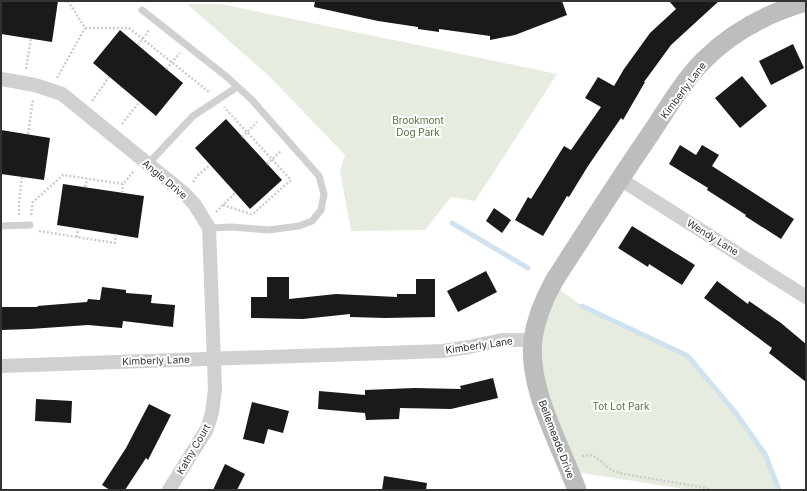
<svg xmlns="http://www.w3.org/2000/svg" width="807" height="491" font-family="Inter,sans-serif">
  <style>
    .green { fill: #e6ecdf }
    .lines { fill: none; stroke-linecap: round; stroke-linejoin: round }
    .stream { stroke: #cfe2ee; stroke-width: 5 }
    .building { fill: #1a1a1a }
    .path { stroke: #cdcdcd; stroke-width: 2.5; stroke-dasharray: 2 2; stroke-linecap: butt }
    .lane { stroke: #d0d0d0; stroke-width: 7 }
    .street { stroke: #d0d0d0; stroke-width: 14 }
    .secondary { stroke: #bdbdbd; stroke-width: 19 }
    .labels { text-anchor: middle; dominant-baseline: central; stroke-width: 4; stroke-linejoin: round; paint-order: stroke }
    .street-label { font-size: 10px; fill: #333; stroke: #fff }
    .park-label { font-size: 10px; fill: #56703f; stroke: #fff }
  </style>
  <rect width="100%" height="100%" fill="#fff"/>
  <g class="green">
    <polygon points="187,4 221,4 557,74 475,201 451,197 425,230 351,231 340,171 345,155 268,75"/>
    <polygon points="552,284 582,306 688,356 735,412 765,454 779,490 690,490 570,471 534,373"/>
  </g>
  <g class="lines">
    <g class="stream">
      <polyline points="452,223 528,268"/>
      <polyline points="582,306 688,356 735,412 765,454 779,490"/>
    </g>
  </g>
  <g class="building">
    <polygon points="1,1 58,1 52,42 1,34"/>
    <polygon points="315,1 562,1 567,15 515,35 490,40 490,36 439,29 439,32 418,29 418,27 378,21 314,7"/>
    <polygon points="669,1 719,1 671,45 644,82 645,82 623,120 621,118 588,166 569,197 567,196 543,236 515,220 528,197 531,199 564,146 571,150 601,107 585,98 598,77 614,86 624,69 650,33 676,9"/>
    <polygon points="120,30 183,83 156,116 93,63"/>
    <polygon points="793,44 804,68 771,85 759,61"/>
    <polygon points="742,76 767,106 740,128 715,98"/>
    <polygon points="226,119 282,180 250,209 195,148"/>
    <polygon points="1,130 50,138 44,180 1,174"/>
    <polygon points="680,145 696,155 702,145 719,155 712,166 794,219 781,239 745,216 746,215 707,190 708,188 669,164"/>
    <polygon points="63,184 144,196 138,238 57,225"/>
    <polygon points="494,208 511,220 502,233 486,221"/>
    <polygon points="632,226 695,265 682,285 649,264 648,267 618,248"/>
    <polygon points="486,271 497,292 458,312 447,291"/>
    <polygon points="267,277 289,277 289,299 336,294 397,297 397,294 416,294 416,279 435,279 435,317 385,318 350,317 350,314 303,319 251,318 251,297 267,297"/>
    <polygon points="717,281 748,304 749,301 781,323 806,344 806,382 769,353 772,348 704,298"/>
    <polygon points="102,287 126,290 126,293 152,295 151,303 175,305 173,327 123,321 122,328 88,325 30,329 1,330 1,307 38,307 37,306 87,302 88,299 100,300"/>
    <polygon points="493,378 498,398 451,409 400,408 399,419 366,420 365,413 318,409 319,391 365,395 365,390 414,388 461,389 460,386"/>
    <polygon points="36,399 72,401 71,423 35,421"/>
    <polygon points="252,402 289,411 283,433 268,429 264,444 243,439"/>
    <polygon points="149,404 171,415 148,460 146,458 125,490 110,490 102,485 126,448"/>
    <polygon points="225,464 245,474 237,490 213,490"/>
    <polygon points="384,476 427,483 426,490 382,490"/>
  </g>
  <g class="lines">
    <g class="path">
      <polyline points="68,1 85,28"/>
      <polyline points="85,28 129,28 209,92"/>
      <polyline points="138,45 150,29"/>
      <polyline points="26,69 31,38"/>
      <polyline points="166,69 180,53"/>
      <polyline points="57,78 85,28"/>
      <polyline points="92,101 109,77"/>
      <polyline points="122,124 139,102"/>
      <polyline points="28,134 33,99"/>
      <polyline points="242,137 257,122"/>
      <polyline points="267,164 281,151"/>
      <polyline points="193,182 197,176 210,165"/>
      <polyline points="85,187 87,179"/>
      <polyline points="122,193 123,184"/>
      <polyline points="223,205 251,214 254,213 291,180 224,107"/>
      <polyline points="216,212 235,193"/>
      <polyline points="19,215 19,202 22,177"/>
      <polyline points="31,215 33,202 63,175 123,184 134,171"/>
      <polyline points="39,231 115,243 116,234"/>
      <polyline points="77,237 78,228"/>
      <polyline points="582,456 591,455 597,458 611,470 624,474 689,485 706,488 710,490"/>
    </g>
    <g class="lane">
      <polyline points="142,10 227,77 251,99 319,176 324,194 321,210 312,221 299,226 268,230 233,227 209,228"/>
      <polyline points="148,164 193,116 237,87"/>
      <polyline points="1,226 30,225"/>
    </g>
    <g class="street">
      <polyline points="1,79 35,85 62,94 185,194 195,205 209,228 215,389 212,413 207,429 169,490"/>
      <polyline points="620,179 806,297"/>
      <polyline points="1,366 443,351 469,347 502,340 533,340"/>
    </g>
    <path class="secondary" d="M577 490C560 444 527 388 533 339 536 318 544 299 554 281 585 233 616 184 649 136 666 111 682 82 704 60 732 32 768 13 806 2"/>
  </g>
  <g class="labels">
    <g class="street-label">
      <text transform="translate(683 90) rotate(-53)">Kimberly Lane</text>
      <text transform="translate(165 179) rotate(40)">Angie Drive</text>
      <text transform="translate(713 237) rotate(32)">Wendy Lane</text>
      <text transform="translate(479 345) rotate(-8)">Kimberly Lane</text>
      <text transform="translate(156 360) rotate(-2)">Kimberly Lane</text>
      <text transform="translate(557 439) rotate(69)">Bellemeade Drive</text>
      <text transform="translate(193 449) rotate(-60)">Kathy Court</text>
    </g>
    <g class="park-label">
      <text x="418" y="120">Brookmont<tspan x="418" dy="12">Dog Park</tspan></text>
      <text x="621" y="406">Tot Lot Park</text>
    </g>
  </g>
  <rect width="807" height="491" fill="none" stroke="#333333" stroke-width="4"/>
</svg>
